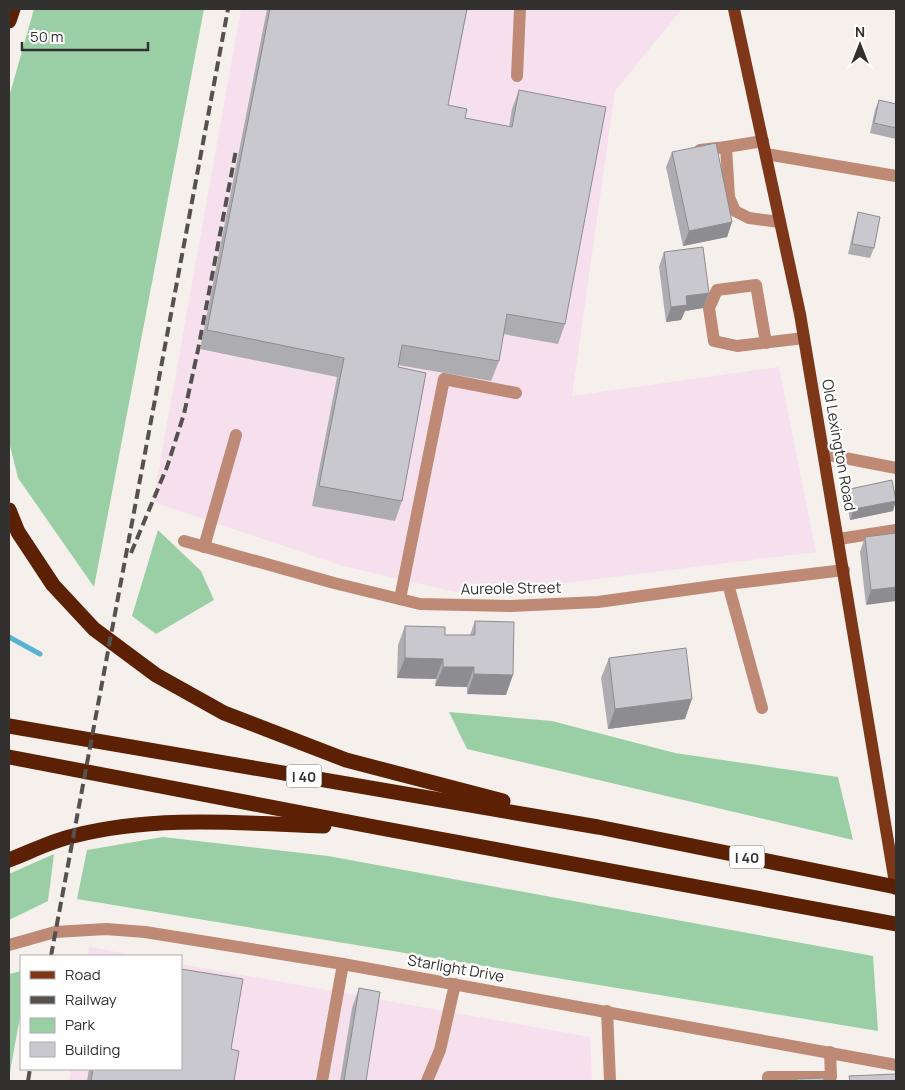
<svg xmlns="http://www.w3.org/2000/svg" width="905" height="1090" font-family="Manrope,sans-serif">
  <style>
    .industrial { fill: #f6e0ed }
    .green { fill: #9acfa6 }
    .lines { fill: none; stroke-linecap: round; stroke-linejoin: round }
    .stream { stroke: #58b4d3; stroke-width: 5 }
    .minor { stroke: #be8975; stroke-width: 12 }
    .major { stroke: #7e3619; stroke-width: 12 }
    .highway { stroke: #5c2005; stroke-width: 15 }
    .rail { stroke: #54514f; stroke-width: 4; stroke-dasharray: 10 5; stroke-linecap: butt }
    .wall { fill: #adacb1 }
    .shaded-wall { fill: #8d8c90 }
    .building { fill: #c9c8ce; stroke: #8d8c90 }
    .labels { text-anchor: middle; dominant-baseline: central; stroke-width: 4.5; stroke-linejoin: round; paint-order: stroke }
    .shield { fill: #fefefe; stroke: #706e6d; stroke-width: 1 }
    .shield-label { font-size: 14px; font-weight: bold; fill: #33312f }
    .street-label { font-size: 15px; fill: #33312f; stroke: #fefefe }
  </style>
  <rect width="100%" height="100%" fill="#f5f0eb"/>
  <g class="industrial">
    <polygon points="241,9 682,9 615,91 572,396 779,367 816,552 566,583 455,592 343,566 153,502"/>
    <polygon points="89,947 139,956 88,956"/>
    <polygon points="181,964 590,1037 592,1081 69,1081 71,1069 181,1069"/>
  </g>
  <g class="green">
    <polygon points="34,9 204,9 94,587 18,478 9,442 9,97"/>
    <polygon points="158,530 201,571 214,600 156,634 132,616"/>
    <polygon points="449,712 552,721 675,753 838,777 853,840 467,749"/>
    <polygon points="163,837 328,856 873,956 878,1031 77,899 87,850"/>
    <polygon points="54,854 48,901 9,920 9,874"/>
    <polygon points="21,971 21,1011 9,1078 9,974"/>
  </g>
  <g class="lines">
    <polyline class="stream" points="9,637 40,654"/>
    <g class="minor">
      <polyline points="517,76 520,9"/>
      <polyline points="726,147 763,141"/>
      <polyline points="700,150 726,147 729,197 735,211 749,218 780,222"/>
      <polyline points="766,154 896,176"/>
      <polyline points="766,343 756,285 717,290 709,308 714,341 737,346 804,338"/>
      <polyline points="824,454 896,468"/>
      <polyline points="839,539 896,530"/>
      <polyline points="184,541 334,583 420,604 511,606 598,602 728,584 844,570"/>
      <polyline points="204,547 236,435"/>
      <polyline points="728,584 762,708"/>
      <polyline points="400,599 444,379 516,393"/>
      <polyline points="9,945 55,932 106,929 145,932 343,964 896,1065"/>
      <polyline points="607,1011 610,1081"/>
      <polyline points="322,1081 343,964"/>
      <polyline points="427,1081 440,1050 455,984"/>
      <polyline points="768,1081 768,1077 831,1077 830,1052"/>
    </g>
    <polyline class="major" points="734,9 800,314 896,889"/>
    <g class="highway">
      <polyline points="9,21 13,9"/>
      <polyline points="9,510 18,532 53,585 94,629 156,675 224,713 346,760 503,801"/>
      <polyline points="9,726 598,827 896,887"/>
      <polyline points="9,757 375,827 896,924"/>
      <path d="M9 860C30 852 51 841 73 836 156 815 240 823 324 826"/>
    </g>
    <g class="rail">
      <polyline points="131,553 167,467 184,414 198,350 236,150"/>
      <polyline points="51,956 228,9"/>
      <polyline points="28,1081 30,1069"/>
    </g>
  </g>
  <g class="wall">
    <polygon points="267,9 467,9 448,105 465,118 509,127 512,109 519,90 565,324 558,344 503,334 499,361 491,381 398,365 402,501 395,521 312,506 337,377 200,349"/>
    <polygon points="879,100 896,104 896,139 870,133 875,110"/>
    <polygon points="672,152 732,222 727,237 683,246 666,167"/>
    <polygon points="858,212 874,248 870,258 848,254 855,223"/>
    <polygon points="664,252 703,308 685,311 681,320 666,322 659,267"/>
    <polygon points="850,489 893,511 850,520 846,499"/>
    <polygon points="896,533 866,605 860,552 865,537"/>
    <polygon points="475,621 506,695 467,694 467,687 435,686 436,679 397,678 398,645 405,626 445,635 470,635"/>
    <polygon points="609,658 685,719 608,729 601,678"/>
    <polygon points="359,988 366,1081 340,1081 352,1008"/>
    <polygon points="231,1049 234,1081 87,1081 89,1069 181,1069"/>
  </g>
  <g class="shaded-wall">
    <polygon points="732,222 727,237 683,246 689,231"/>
    <polygon points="709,293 703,308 685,311 681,320 666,322 671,307 686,296"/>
    <polygon points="896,501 893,511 850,520 854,509"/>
    <polygon points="896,587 896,601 866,605 871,590"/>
    <polygon points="405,658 443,659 436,679 397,678"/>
    <polygon points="443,667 474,667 467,687 435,686"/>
    <polygon points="474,674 513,675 506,695 467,694"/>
    <polygon points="692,699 685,719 608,729 615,709"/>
  </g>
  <g class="building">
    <polygon points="270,9 467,9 448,105 467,109 465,118 512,127 519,90 606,107 565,324 507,314 499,361 402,345 398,367 426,373 402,501 319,486 344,358 207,330"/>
    <polygon points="879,100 896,104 896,128 874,123"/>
    <polygon points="716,143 732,222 689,231 672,152"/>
    <polygon points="858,212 880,217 874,248 852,244"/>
    <polygon points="703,247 709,293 686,296 687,305 671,307 664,252"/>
    <polygon points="892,480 896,501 854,509 850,489"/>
    <polygon points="896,533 896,587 871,590 865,537"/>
    <polygon points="475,621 514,622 513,675 474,674 474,667 443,667 443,659 405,658 405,626 445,627 445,635 475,635"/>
    <polygon points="686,648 692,699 615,709 609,658"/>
    <polygon points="181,969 243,979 231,1049 239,1051 234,1081 91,1081 93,1069 181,1069"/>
    <polygon points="359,988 380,992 366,1081 344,1081"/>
    <polygon points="896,1074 896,1081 850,1081 849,1076"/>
    <polygon points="824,1078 824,1081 797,1081 797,1079"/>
  </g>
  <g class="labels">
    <g class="shield">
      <rect x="286.5" y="764.5" width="35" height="23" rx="4"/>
      <rect x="729.5" y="845.5" width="35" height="23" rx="4"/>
    </g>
    <g class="shield-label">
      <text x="304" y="776">I 40</text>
      <text x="747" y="857">I 40</text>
    </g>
    <g class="street-label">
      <text transform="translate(839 445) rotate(80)">Old Lexington Road</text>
      <text transform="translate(511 588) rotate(-1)">Aureole Street</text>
      <text transform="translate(456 968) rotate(10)">Starlight Drive</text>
    </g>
  </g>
  <rect width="905" height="1090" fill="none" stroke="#33312f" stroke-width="20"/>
  <rect x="20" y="955" width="162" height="115" fill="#fefefe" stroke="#adacab"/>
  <rect x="30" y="971" width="25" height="8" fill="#7e3619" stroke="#adacab"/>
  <text x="65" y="980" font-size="15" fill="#33312f">Road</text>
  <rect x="30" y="996" width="25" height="8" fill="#54514f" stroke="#adacab"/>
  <text x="65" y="1005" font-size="15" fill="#33312f">Railway</text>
  <rect x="30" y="1018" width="25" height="15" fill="#9acfa6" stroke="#adacab"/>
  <text x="65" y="1030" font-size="15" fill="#33312f">Park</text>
  <rect x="30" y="1042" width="25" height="15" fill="#c9c8ce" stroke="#adacab"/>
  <text x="65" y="1055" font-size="15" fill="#33312f">Building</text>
  <g transform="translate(860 45)" stroke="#fefefe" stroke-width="4" paint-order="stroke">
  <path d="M0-4L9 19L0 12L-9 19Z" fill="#33312f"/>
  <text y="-8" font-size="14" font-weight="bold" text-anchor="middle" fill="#33312f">N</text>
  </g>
  <path d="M22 42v8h126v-8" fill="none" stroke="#33312f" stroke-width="2.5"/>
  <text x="30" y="42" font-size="15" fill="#33312f" stroke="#fefefe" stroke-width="4" paint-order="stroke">50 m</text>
</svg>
